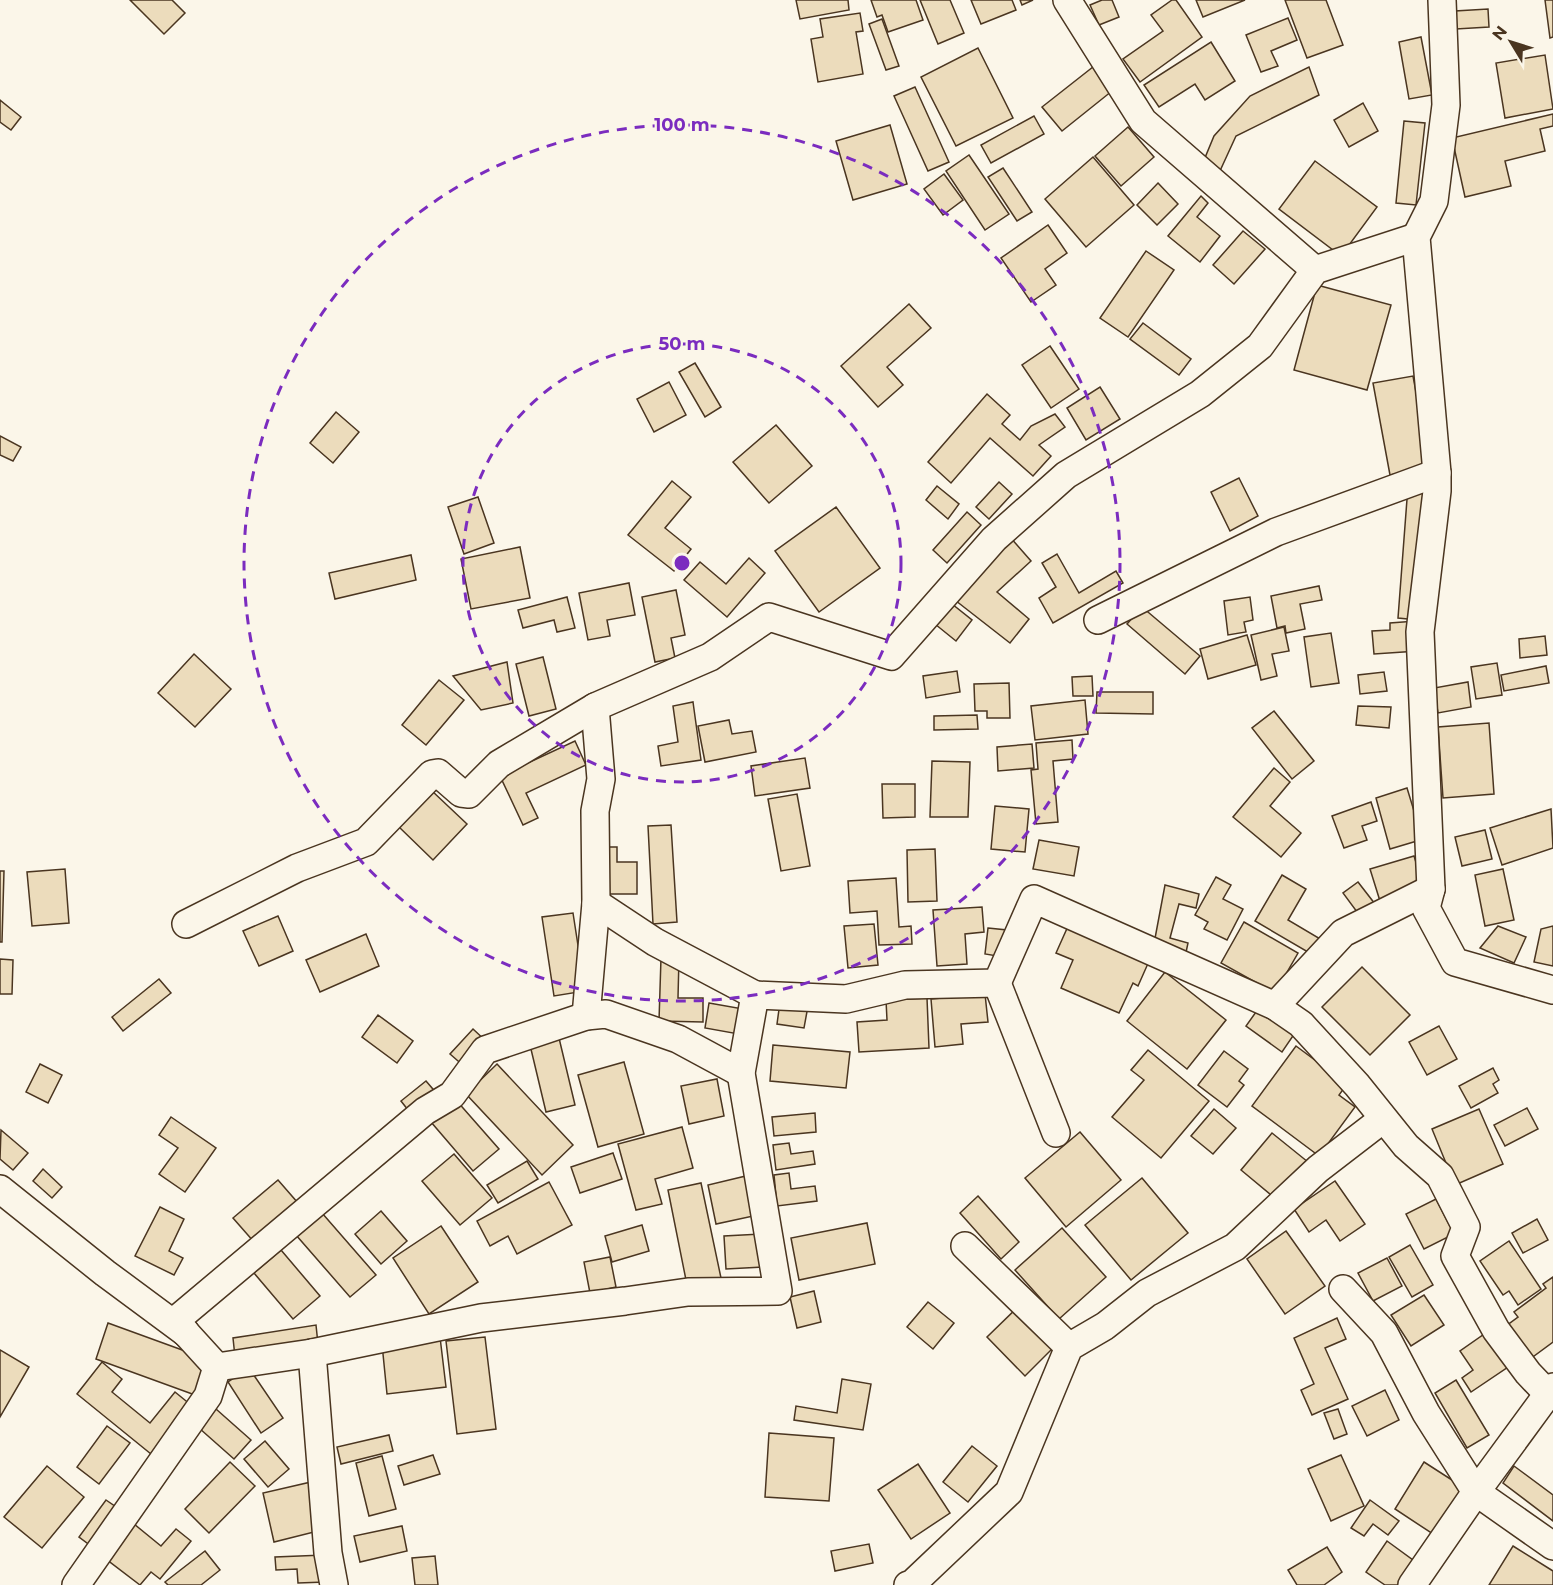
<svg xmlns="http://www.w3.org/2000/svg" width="1553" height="1585" font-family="Montserrat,sans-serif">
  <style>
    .building { fill: #ecdcbc; stroke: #4a3520; stroke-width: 1.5 }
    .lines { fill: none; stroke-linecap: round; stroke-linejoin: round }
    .street-casing { stroke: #4a3520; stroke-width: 30 }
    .street { stroke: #fbf6e9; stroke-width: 27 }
    .ring { fill: none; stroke: #7b2cbf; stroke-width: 3; stroke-dasharray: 10 8 }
    .centre { fill: #7b2cbf; stroke: #fbf6e9; stroke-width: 3 }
    .ring-label { font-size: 18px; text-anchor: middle; font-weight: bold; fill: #7b2cbf; stroke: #fbf6e9; stroke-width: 4.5; stroke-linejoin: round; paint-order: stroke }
  </style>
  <rect width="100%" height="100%" fill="#fbf6e9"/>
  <g class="building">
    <polygon points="130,0 172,0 185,13 164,34"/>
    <polygon points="796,0 848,0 849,10 800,19"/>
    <polygon points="871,0 916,0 923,20 888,32 882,15 877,17"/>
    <polygon points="920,0 950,0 964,33 938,44"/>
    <polygon points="971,0 1012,0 1016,10 981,24"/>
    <polygon points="1020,0 1033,0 1022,5"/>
    <polygon points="1102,0 1112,0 1119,17 1099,25 1090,5"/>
    <polygon points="1172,0 1176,0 1202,37 1140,82 1123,59 1163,31 1151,15"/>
    <polygon points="1196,0 1245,0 1203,17"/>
    <polygon points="1285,0 1326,0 1343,45 1307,58"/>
    <polygon points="1545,0 1553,0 1553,37 1550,38"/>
    <polygon points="1488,9 1489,27 1456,29 1455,11"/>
    <polygon points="860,13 863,31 856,32 863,74 818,82 811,39 823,37 820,19"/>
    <polygon points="1288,18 1297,40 1271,51 1278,66 1261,72 1246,35"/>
    <polygon points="882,19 899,66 886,70 869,24"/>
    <polygon points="1421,37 1432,95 1409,99 1399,42"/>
    <polygon points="1211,42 1235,81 1205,100 1195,84 1159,107 1144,85"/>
    <polygon points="978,48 1013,118 956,146 921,77"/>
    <polygon points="1545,55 1553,109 1505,118 1496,63"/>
    <polygon points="1098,63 1117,87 1062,131 1042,107"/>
    <polygon points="1309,67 1319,95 1236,136 1219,173 1202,165 1214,136 1250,96"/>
    <polygon points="915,87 949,162 928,171 894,96"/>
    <polygon points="0,100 21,117 11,130 0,122"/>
    <polygon points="1363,103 1378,131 1349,147 1334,120"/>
    <polygon points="1553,114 1553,126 1540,129 1545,151 1505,161 1511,186 1465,197 1452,138"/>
    <polygon points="1034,116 1044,134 991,163 981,145"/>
    <polygon points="1404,121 1425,123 1416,205 1396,203"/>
    <polygon points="890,125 907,184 853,200 836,141"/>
    <polygon points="1128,127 1154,157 1121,186 1095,156"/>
    <polygon points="969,155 1009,214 985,230 946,171"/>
    <polygon points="1093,157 1134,205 1086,247 1045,199"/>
    <polygon points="1315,161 1377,207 1341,256 1279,209"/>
    <polygon points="1003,168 1032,212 1017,221 988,177"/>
    <polygon points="944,174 963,200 943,215 924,189"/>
    <polygon points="1158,183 1178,204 1157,225 1137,205"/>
    <polygon points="1201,196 1208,203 1197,217 1220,236 1200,262 1168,236"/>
    <polygon points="1048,225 1067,253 1045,269 1056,285 1031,302 1001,258"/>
    <polygon points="1243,231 1265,249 1234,284 1213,265"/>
    <polygon points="1146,251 1174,270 1128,337 1100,318"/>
    <polygon points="1317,285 1391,305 1367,390 1294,370"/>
    <polygon points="909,304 931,328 887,367 903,385 878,407 841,366"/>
    <polygon points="1143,323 1191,359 1179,375 1130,339"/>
    <polygon points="1050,346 1079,389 1051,408 1022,365"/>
    <polygon points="695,363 721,407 705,417 679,372"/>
    <polygon points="1413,376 1430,467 1390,475 1373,383"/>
    <polygon points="669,382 686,415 654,432 637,399"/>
    <polygon points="1100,387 1120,419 1086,440 1067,408"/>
    <polygon points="987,394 1010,415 1002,424 1020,440 1031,426 1055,414 1065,427 1039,445 1051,456 1033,476 990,438 951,483 928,462"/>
    <polygon points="336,412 359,432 333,463 310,443"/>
    <polygon points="776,425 812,466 769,503 733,462"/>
    <polygon points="0,436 21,447 13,461 0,455"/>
    <polygon points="1239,478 1258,516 1230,531 1211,492"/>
    <polygon points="672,481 691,497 665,528 691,549 674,571 628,535"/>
    <polygon points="999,482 1012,494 989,519 976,507"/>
    <polygon points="937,486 959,504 948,519 926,500"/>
    <polygon points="1408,486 1428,488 1418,620 1398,618"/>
    <polygon points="478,497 494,543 464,554 448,507"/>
    <polygon points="836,507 880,568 819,612 775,551"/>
    <polygon points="967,512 981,525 947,563 933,550"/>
    <polygon points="1009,536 1031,561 997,592 1029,619 1010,643 951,597"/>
    <polygon points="520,547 530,598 471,609 461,559"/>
    <polygon points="1057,554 1079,593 1116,571 1123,583 1053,623 1039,598 1056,587 1042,563"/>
    <polygon points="411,555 416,580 335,599 329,573"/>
    <polygon points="749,558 765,573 727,617 684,580 700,562 726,584"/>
    <polygon points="629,583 635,615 607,620 610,636 588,640 579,593"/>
    <polygon points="1319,586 1322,600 1300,604 1305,629 1286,633 1285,626 1277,628 1271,596"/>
    <polygon points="676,590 685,635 671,638 675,658 655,662 642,597"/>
    <polygon points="567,597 575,628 557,632 554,620 523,628 518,610"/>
    <polygon points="1250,597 1253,620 1244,622 1246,632 1228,635 1224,601"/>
    <polygon points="947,600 972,620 956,641 930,620"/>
    <polygon points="1142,607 1200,656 1185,674 1127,624"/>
    <polygon points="1416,621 1418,651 1374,654 1372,631 1390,630 1390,623"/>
    <polygon points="1284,627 1289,651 1272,654 1277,676 1261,680 1251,635"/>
    <polygon points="1331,633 1339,683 1311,687 1304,637"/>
    <polygon points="1247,635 1256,665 1208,679 1200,649"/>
    <polygon points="1545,636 1547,655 1520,658 1519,639"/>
    <polygon points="194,654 231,689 195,727 158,693"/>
    <polygon points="543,657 556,709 529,716 516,664"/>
    <polygon points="507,662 513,703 481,710 453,676"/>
    <polygon points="1497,663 1502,695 1476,699 1471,667"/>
    <polygon points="1546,666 1549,683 1504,691 1501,675"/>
    <polygon points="957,671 960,692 926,698 923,676"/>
    <polygon points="1384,672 1387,691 1360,694 1358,675"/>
    <polygon points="1092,676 1093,696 1073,696 1072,677"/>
    <polygon points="439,680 464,700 426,745 402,725"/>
    <polygon points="1468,682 1471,707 1438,713 1434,688"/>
    <polygon points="1009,683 1010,718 987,718 987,711 975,711 974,684"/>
    <polygon points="1097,692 1153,692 1153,714 1096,713"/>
    <polygon points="1085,700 1088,734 1035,740 1031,706"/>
    <polygon points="693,702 701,760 661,766 658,746 678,742 673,706"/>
    <polygon points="1358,706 1391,707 1389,728 1356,725"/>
    <polygon points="1274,711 1314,761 1292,779 1252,728"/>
    <polygon points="977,715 978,729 934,730 934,716"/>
    <polygon points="729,720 732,734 752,731 756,752 705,762 698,726"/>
    <polygon points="1489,723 1494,794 1443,798 1438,727"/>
    <polygon points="1072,740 1073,759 1053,761 1058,822 1036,824 1031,770 1038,769 1036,743"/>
    <polygon points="575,741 586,765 526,793 538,818 523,825 500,776"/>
    <polygon points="1032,744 1034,768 998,771 997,747"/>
    <polygon points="805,758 810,788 755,796 751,766"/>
    <polygon points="932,761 970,762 968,817 930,817"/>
    <polygon points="1274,768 1290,782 1270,806 1301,833 1281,857 1233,817"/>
    <polygon points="882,784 915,784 915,817 883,818"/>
    <polygon points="1407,788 1414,811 1427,838 1390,849 1376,798"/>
    <polygon points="431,790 467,824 433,860 398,826"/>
    <polygon points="797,794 810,866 781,871 768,799"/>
    <polygon points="1371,802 1377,821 1362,826 1367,840 1344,848 1332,816"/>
    <polygon points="995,806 1029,809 1025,852 991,849"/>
    <polygon points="1551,809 1553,848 1502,865 1490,828"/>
    <polygon points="671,825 677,922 653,924 648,826"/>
    <polygon points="1485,830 1492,859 1462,866 1455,837"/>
    <polygon points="1039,840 1079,847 1074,876 1033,869"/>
    <polygon points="604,847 617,847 617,862 637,862 637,894 604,894"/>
    <polygon points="935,849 937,901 908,902 907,850"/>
    <polygon points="1414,856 1424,888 1380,901 1370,869"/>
    <polygon points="65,869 69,923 32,926 27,872"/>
    <polygon points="1503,869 1514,920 1485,926 1475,875"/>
    <polygon points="0,871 4,871 2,942 0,942"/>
    <polygon points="1282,875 1306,889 1288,920 1322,940 1313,955 1255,921"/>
    <polygon points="1216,877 1231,885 1223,899 1243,909 1227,940 1204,929 1208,922 1195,915"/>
    <polygon points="896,878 899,927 911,926 912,944 879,945 877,911 850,913 848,881"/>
    <polygon points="1358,882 1375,904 1360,916 1343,893"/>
    <polygon points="1165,885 1199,894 1196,908 1179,904 1170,938 1188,943 1185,957 1153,949"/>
    <polygon points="982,907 984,932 965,934 967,964 937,966 933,910"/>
    <polygon points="573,913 585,991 554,996 542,917"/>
    <polygon points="278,916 293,951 259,966 243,931"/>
    <polygon points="1244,922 1298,953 1275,993 1221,963"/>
    <polygon points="874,924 878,965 848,968 844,926"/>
    <polygon points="1069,924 1150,959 1138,986 1133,983 1119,1013 1061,988 1073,960 1056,953"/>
    <polygon points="1498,926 1526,937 1514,963 1480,948"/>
    <polygon points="1553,926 1553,966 1534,962 1541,929"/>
    <polygon points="988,928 1007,930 1003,957 985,954"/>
    <polygon points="366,934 379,966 320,992 306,960"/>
    <polygon points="661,958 679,958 678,998 703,998 703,1022 659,1021"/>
    <polygon points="0,959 13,960 12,994 0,994"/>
    <polygon points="1362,967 1410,1015 1370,1055 1322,1007"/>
    <polygon points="1165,972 1226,1020 1187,1069 1127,1021"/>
    <polygon points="159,979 171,993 123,1031 112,1017"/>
    <polygon points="985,994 988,1022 961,1024 963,1044 935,1047 931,999"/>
    <polygon points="927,998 929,1048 859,1052 857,1022 887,1020 886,1000"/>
    <polygon points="780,1002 808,1006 804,1028 777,1024"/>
    <polygon points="709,1003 749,1010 744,1035 705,1028"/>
    <polygon points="1261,1005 1297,1030 1282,1052 1246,1026"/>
    <polygon points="378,1015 413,1041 397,1063 362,1037"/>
    <polygon points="1439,1026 1457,1059 1427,1075 1409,1042"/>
    <polygon points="473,1029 488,1043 465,1067 450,1054"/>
    <polygon points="559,1038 575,1105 546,1112 530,1045"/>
    <polygon points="773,1045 850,1052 846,1088 770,1081"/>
    <polygon points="1296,1046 1347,1084 1339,1095 1355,1107 1319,1156 1252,1106"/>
    <polygon points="1148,1050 1209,1101 1161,1158 1112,1117 1144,1080 1131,1070"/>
    <polygon points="1224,1051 1248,1069 1239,1081 1244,1085 1227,1107 1198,1085"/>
    <polygon points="624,1062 644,1134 598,1147 578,1075"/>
    <polygon points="40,1064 62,1075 48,1103 26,1092"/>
    <polygon points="497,1064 573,1145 542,1175 466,1094"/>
    <polygon points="1493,1068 1499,1080 1493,1084 1498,1093 1471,1108 1459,1086"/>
    <polygon points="717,1079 724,1116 689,1124 681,1086"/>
    <polygon points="426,1081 438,1095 412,1115 401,1101"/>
    <polygon points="456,1100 499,1149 473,1171 431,1122"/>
    <polygon points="1527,1108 1538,1129 1505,1146 1494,1125"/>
    <polygon points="1214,1109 1236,1128 1213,1154 1191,1136"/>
    <polygon points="1479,1109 1503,1164 1455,1185 1432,1129"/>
    <polygon points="815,1113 816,1132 774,1136 772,1117"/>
    <polygon points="171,1117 216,1148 185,1192 159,1174 178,1148 159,1135"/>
    <polygon points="682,1127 693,1168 655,1179 662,1204 636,1210 618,1144"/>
    <polygon points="1,1130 28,1153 13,1170 0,1159"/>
    <polygon points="1080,1132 1121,1180 1066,1227 1025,1178"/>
    <polygon points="1272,1133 1308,1162 1277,1200 1241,1170"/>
    <polygon points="789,1143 791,1154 813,1151 815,1164 776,1170 773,1145"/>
    <polygon points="613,1153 622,1179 580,1193 571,1167"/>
    <polygon points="454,1154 492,1198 460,1225 422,1181"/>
    <polygon points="527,1161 538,1179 498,1203 487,1185"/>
    <polygon points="43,1169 62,1187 52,1198 33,1181"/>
    <polygon points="789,1173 791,1189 815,1186 817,1201 777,1206 774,1175"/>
    <polygon points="750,1175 758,1215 716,1224 708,1185"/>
    <polygon points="1142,1178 1188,1233 1131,1280 1085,1225"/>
    <polygon points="278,1180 298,1203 254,1242 233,1218"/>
    <polygon points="1335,1181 1365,1224 1340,1241 1326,1220 1309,1232 1294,1209"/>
    <polygon points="549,1182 572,1225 517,1254 508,1236 490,1246 477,1221"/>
    <polygon points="701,1183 721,1278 687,1285 668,1190"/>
    <polygon points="978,1196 1019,1242 1001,1259 960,1213"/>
    <polygon points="1436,1199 1454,1234 1424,1249 1406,1214"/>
    <polygon points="160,1207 184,1219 169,1251 183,1258 174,1275 135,1256"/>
    <polygon points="381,1211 407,1241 381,1264 355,1234"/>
    <polygon points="322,1213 376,1275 350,1297 296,1235"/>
    <polygon points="1537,1219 1548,1240 1523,1253 1512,1233"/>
    <polygon points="867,1223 875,1264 799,1280 791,1238"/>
    <polygon points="642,1225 649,1251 612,1262 605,1236"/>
    <polygon points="441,1226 478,1282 429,1314 393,1258"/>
    <polygon points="1062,1228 1106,1277 1059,1319 1015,1270"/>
    <polygon points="1286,1231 1325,1286 1285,1314 1247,1259"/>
    <polygon points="761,1234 763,1267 726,1269 724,1236"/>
    <polygon points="1509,1241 1541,1289 1518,1305 1509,1291 1503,1295 1480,1261"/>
    <polygon points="1410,1245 1433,1285 1412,1297 1389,1257"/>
    <polygon points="281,1250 320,1296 293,1319 254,1273"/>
    <polygon points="610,1257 616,1287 590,1293 584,1262"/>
    <polygon points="1387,1258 1402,1286 1373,1301 1358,1273"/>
    <polygon points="1553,1277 1553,1342 1530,1359 1506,1326 1518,1317 1514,1312 1546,1288 1543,1284"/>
    <polygon points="814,1291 821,1322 797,1328 790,1297"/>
    <polygon points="1424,1295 1444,1325 1411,1346 1391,1315"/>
    <polygon points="928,1302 954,1323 933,1349 907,1327"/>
    <polygon points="1021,1304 1052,1349 1025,1376 987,1337"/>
    <polygon points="1337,1318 1346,1339 1325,1348 1348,1399 1312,1415 1301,1390 1314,1384 1294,1338"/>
    <polygon points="108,1323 207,1359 195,1395 96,1359"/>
    <polygon points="316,1325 318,1344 235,1357 233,1338"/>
    <polygon points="1490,1330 1514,1363 1471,1392 1462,1378 1473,1370 1460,1351"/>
    <polygon points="440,1337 446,1387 387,1394 382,1344"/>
    <polygon points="485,1337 496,1429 457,1434 446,1341"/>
    <polygon points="0,1350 29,1367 0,1417"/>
    <polygon points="102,1362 122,1379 112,1392 150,1423 175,1392 191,1405 151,1454 77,1394"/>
    <polygon points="249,1368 283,1418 261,1433 228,1382"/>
    <polygon points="842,1379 871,1384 863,1430 794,1420 796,1406 837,1413"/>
    <polygon points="1456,1380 1489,1435 1467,1448 1435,1393"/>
    <polygon points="1385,1390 1399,1420 1367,1436 1352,1406"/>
    <polygon points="216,1409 251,1440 234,1459 199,1428"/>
    <polygon points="1338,1409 1347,1434 1334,1439 1324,1413"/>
    <polygon points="107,1426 130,1443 99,1484 77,1467"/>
    <polygon points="769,1433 834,1438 829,1501 765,1497"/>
    <polygon points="389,1435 393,1451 341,1464 337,1447"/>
    <polygon points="265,1441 289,1469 268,1487 244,1459"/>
    <polygon points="972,1446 997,1466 968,1502 943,1482"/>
    <polygon points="433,1455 440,1474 404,1485 398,1466"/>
    <polygon points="1341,1455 1364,1506 1331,1521 1308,1469"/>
    <polygon points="382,1456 396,1509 369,1516 356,1463"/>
    <polygon points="230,1462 255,1486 209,1533 185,1509"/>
    <polygon points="1424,1462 1466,1489 1436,1536 1395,1509"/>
    <polygon points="918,1464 950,1513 911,1539 878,1490"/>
    <polygon points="47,1466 84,1497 42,1548 4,1517"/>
    <polygon points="1514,1466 1553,1495 1553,1521 1503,1483"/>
    <polygon points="311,1482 322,1530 274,1542 263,1493"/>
    <polygon points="106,1500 119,1509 91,1546 79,1537"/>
    <polygon points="1370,1500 1399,1521 1388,1535 1373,1524 1364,1536 1351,1528"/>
    <polygon points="134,1524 161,1546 176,1529 191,1541 160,1579 151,1572 140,1585 106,1559"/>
    <polygon points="402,1526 407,1551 360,1562 354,1536"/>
    <polygon points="1387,1541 1417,1563 1401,1585 1385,1585 1366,1572"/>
    <polygon points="869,1544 873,1563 835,1571 831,1551"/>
    <polygon points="1513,1546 1553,1571 1553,1585 1489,1585"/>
    <polygon points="1327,1547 1342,1572 1324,1585 1297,1585 1288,1570"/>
    <polygon points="205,1551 220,1570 201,1585 168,1585 165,1582"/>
    <polygon points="324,1555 325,1582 298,1583 297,1569 276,1570 275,1557"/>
    <polygon points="435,1556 438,1585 415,1585 412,1558"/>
  </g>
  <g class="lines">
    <defs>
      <g id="street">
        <polyline points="1067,0 1143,121 1315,270"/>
        <polyline points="1442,0 1446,105 1434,201 1416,237 1437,473 1437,491 1420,632 1431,889 1426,908 1455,962 1553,990"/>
        <polyline points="1098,620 1276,532 1437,473"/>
        <polyline points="596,903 655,942 755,995"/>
        <polyline points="186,924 297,868 366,842 432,774 438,773 461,793 469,794 499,764 595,707"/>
        <polyline points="997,983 1056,1133"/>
        <polyline points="1275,1006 1343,933 1431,889"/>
        <polyline points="586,1016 596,903 595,811 601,779 595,707 710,657 769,617 891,656 994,539 1066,475 1200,394 1260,346 1315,270 1416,237"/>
        <polyline points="0,1189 105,1273 186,1333 217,1367 208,1396 76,1585"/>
        <polyline points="965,1246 1069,1347"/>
        <polyline points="1343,1289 1384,1333 1426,1413 1476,1492 1412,1585"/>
        <polyline points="186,1333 176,1320 425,1111 452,1095 485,1050 586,1016 606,1014 678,1039 741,1073"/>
        <polyline points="312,1353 328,1553 334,1585"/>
        <polyline points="217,1367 312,1353 481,1318 625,1301 688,1292 778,1291 741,1073 755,995 846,999 905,985 997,983 1034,899 1275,1006 1301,1024 1357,1085 1406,1146 1440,1176 1466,1227 1455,1256 1496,1330 1528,1373 1548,1394"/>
        <polyline points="1553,1387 1476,1492 1553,1546"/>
        <polyline points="908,1585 912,1584 1009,1492 1069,1347 1105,1326 1147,1293 1235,1247 1318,1169 1383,1119"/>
      </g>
    </defs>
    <use href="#street" class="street-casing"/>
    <use href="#street" class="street"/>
  </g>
  <g class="ring">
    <circle cx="682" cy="563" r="219"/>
    <circle cx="682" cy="563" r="438"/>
  </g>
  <circle cx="682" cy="563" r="9" class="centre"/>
  <g class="ring-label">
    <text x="682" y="131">100 m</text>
    <text x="682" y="350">50 m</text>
  </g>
  <g transform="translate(1511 42) rotate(308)" stroke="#fbf6e9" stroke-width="4.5" paint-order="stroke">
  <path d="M0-4.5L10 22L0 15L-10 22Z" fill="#4a3520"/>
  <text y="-9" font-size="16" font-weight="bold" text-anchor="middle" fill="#4a3520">N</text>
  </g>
</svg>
